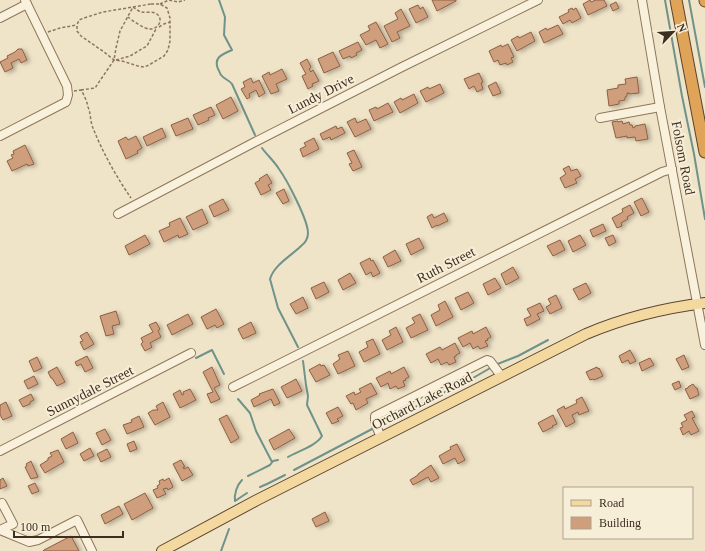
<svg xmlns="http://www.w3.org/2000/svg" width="705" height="551" font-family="'Times New Roman',serif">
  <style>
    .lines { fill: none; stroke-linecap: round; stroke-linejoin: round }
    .stream { stroke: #6f938a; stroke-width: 2 }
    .building { fill: #cf9f7d; stroke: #8d5f41; filter: url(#shadow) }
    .minor-casing { stroke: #8d765c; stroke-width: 10 }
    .major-casing { stroke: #5b4430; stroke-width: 12 }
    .highway-casing { stroke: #5b4430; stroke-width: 13 }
    .path { stroke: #8d765c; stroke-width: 1.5; stroke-dasharray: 3 2; stroke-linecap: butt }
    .minor { stroke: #faf1dc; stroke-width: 8 }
    .major { stroke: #f3d9a0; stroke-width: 10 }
    .highway { stroke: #e0a458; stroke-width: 11 }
    .labels { text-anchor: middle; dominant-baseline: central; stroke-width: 4; stroke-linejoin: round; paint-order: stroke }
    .street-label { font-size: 14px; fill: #3d2e20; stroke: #f7eed8 }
  </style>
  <defs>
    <filter id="shadow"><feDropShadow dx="3" dy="1.5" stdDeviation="2" flood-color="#0004"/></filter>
  </defs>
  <rect width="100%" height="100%" fill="#f0e4c8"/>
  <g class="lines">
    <g class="stream">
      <path d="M219 0 225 17 224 35 232 50C223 54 213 57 218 69 219 70 220 74 221 75 224 79 229 80 232 84L255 135"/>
      <polyline points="665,0 682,96 694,154 705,219"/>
      <polyline points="689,0 705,87"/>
      <path d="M262 148C267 155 274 161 279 169 287 180 308 220 308 233 308 238 305 243 301 246 291 256 274 265 270 279L278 308 298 347"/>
      <polyline points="196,358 212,350 224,374"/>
      <polyline points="495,365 518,356 548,340"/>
      <polyline points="238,399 250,413 256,431 272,462"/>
      <polyline points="378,426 473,378 492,367"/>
      <path d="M288 457C298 451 316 446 322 436L307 405 308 396 306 385 303 361"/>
      <polyline points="294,470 374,428"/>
      <polyline points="248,476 270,465 273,461 278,460"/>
      <path d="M242 480C237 485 234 494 235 501L247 493"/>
      <polyline points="260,487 267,484 285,475"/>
      <polyline points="221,551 229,529"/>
    </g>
  </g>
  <g class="building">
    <polygon points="432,0 456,0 456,1 437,11"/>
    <polygon points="590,0 591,2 596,0 604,0 607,6 588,15 583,4"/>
    <polygon points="616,2 619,8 613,11 610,5"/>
    <polygon points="418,5 420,9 423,7 428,17 416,23 409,9"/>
    <polygon points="572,8 573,10 576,8 581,18 572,23 570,20 563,24 559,17 569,12 568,10"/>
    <polygon points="401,9 410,26 397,32 400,38 392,42 384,26 398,19 395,13"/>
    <polygon points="376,22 388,44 380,48 376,40 366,45 360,35 370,30 368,26"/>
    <polygon points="558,25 563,34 544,43 539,32 546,28 547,30"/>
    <polygon points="531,32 535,41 517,51 511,40 518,36 519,38"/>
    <polygon points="358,42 362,50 356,53 357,55 351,58 350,56 343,59 339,51"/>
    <polygon points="508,44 514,57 511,58 513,62 507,65 506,63 500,65 498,60 494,62 489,51 501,45 502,47"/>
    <polygon points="18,49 22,49 27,60 21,63 19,59 11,63 13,68 5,72 0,62 8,58 7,56 15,52"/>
    <polygon points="333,52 340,66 324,73 318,59"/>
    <polygon points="307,59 311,67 309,69 311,72 313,70 319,81 312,84 313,86 308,89 302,76 306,74 300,63"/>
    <polygon points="282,69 287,79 276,84 279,91 271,94 262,76 269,72 270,75"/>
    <polygon points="479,73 483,82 481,83 483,89 477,92 474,86 469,89 464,79"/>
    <polygon points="637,77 639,93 629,94 629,93 627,93 627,96 625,97 625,100 619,101 619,104 609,106 607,90 618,88 618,85 626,84 625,79"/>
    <polygon points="251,78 253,83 259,80 265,93 259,97 256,90 249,94 250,97 247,99 241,89 245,87 243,82"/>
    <polygon points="496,82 501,93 493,96 488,86"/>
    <polygon points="440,84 444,93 426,102 420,91 428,87 429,89"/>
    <polygon points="414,94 418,103 400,113 394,102 401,98 402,100"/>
    <polygon points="231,97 238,111 223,119 216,105"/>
    <polygon points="388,103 393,112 374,121 369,110 376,107 377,109"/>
    <polygon points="211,107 215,115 208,118 209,120 198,125 193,115"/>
    <polygon points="188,118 193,129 176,136 171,125"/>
    <polygon points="355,118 357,123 366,119 371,129 355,137 347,122"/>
    <polygon points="618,121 618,122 622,121 623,124 629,122 630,125 632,125 633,128 635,127 635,126 645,124 648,139 636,141 635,137 627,138 627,136 616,138 612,122"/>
    <polygon points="336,126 337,129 342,127 345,133 331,140 330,137 323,140 320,134"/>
    <polygon points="162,128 166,137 147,146 143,137"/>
    <polygon points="136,136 142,148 137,151 138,153 126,159 118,141 126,137 128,140"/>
    <polygon points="314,138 319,149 303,157 300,149 306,146 304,143"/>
    <polygon points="25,145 34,164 28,166 27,164 12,171 7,161 13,158 11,155 14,154 13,151"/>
    <polygon points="354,150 362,167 353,171 349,164 352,163 347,153"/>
    <polygon points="569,166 571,171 577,169 581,176 575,179 577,183 565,188 560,178 566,174 563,169"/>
    <polygon points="267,174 272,183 268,185 271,190 261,195 255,183 260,180 259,179"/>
    <polygon points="284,189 289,201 283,204 276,193"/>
    <polygon points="642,198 649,212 641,216 634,202"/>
    <polygon points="223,199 229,210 214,217 209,206"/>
    <polygon points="630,205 634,213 627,217 628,219 621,223 622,226 617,228 612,218 623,212 622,209"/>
    <polygon points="202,209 208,223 193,230 186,217"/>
    <polygon points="444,213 448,221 437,226 437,225 432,228 427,217 432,214 434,218"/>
    <polygon points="180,218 188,234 179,238 178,235 164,242 159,231 170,226 169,223"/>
    <polygon points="603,224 606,231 593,237 590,230"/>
    <polygon points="145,235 150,244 129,255 125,246"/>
    <polygon points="580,235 586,245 573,252 568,241"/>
    <polygon points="613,235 616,242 609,246 605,238"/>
    <polygon points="419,238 424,248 411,255 406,244"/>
    <polygon points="560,240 565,250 553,256 547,246"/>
    <polygon points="395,250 401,261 388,267 383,257"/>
    <polygon points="370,258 371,261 373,260 380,273 373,277 371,272 366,275 360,263"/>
    <polygon points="513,267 519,278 506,285 501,274"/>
    <polygon points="350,273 356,283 343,290 338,280"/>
    <polygon points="495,278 501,288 488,295 483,284"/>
    <polygon points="324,282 329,292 316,299 311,288"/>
    <polygon points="586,283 591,293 579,300 573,289"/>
    <polygon points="468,292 474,303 461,310 455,298"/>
    <polygon points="556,295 562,308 550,314 546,307 551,304 548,299"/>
    <polygon points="303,297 308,308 296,314 290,304"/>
    <polygon points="445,301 453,317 436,326 431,315 440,310 438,305"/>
    <polygon points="540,303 544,311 537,314 540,319 527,326 524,319 531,316 527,309"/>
    <polygon points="216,309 224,324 217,328 215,325 207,329 201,317"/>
    <polygon points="116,311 120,324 112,326 114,334 106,336 100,316"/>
    <polygon points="188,314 193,324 172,335 167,325"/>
    <polygon points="420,314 428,330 411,338 406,328 415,323 412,318"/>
    <polygon points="156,322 160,329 158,331 161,337 150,343 152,347 145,351 141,344 143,342 141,338 153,332 149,325"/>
    <polygon points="251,322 256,333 243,339 238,329"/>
    <polygon points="396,327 403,342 387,350 382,340 391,335 389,331"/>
    <polygon points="486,327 491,337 487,339 488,340 485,341 488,346 480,349 478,346 473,349 470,343 463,347 458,338 472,331 473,334"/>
    <polygon points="87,332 94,344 84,350 80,342 83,341 80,336"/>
    <polygon points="373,339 380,354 364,362 359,352 368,347 366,342"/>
    <polygon points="455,343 460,353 456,355 456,356 454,357 456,362 449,365 447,362 441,365 438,359 431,363 426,354 440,347 442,350"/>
    <polygon points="630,350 636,361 630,364 628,360 622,363 619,356"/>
    <polygon points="348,351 355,366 338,374 333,364 340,359 338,355"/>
    <polygon points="684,355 689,367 682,370 676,359"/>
    <polygon points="87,356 93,368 85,372 81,364 77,366 75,362"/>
    <polygon points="37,357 42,368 34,372 29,361"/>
    <polygon points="650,358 654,365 642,371 639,363"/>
    <polygon points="320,364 321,366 324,365 330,375 316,382 309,370"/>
    <polygon points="57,367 65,382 57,386 52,378 51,378 48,372"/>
    <polygon points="212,367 220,385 214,388 220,399 211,403 207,394 213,392 203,372"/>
    <polygon points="404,367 409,377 405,379 406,380 403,381 405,386 398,389 396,386 390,389 388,383 381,387 376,378 390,371 391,374"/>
    <polygon points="597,367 598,369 599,368 603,376 594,380 593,379 590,380 586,372"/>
    <polygon points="34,376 38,384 28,389 24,381"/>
    <polygon points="296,379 302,391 287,398 281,387"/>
    <polygon points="679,381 681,387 675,390 672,384"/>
    <polygon points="371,383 377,394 366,399 368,403 356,410 353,403 351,404 346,396 354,392 355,395 361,392 359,389"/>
    <polygon points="693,384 696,388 697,388 699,395 690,399 685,389 688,388 688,387"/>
    <polygon points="190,389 196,400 180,408 173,394 180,390 182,395 184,394 183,392"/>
    <polygon points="273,389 280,403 274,406 271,399 254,407 251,400 260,395 259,394"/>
    <polygon points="31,394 34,400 30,402 30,404 23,407 19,400"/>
    <polygon points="582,397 589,411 579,415 578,412 572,415 575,422 566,427 557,410 564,406 565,409 577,403 576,400"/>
    <polygon points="6,402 12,416 3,420 0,415 0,405"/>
    <polygon points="163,402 170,417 155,425 148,413 153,410 158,410 156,406"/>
    <polygon points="338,407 343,416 337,419 339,421 332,424 326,413"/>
    <polygon points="692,411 695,417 692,418 699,431 691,435 689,431 683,435 680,428 683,427 681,423 687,420 684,415"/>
    <polygon points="227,415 239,438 231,443 219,419"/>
    <polygon points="553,415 557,424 552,426 553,427 543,432 538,423"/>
    <polygon points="139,416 144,427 127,434 123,425 132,422 131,420"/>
    <polygon points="105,429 111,440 102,445 96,433"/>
    <polygon points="289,429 295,438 274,450 269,440"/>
    <polygon points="73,432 78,443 66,449 61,439"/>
    <polygon points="134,441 137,449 130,452 127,444"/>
    <polygon points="457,444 465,460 458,464 455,458 443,464 439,456 451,449 450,447"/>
    <polygon points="90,448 94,456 84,461 80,454"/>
    <polygon points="107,449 111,457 101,462 97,454"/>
    <polygon points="58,450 64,462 45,473 40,465 48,460 48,458 52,456 50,453"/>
    <polygon points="181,460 185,467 183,467 184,469 188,467 193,475 182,481 173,464"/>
    <polygon points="31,461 38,477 31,479 25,467 27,466 26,464"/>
    <polygon points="431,465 439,478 431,482 428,477 413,485 410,480 418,475 418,474"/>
    <polygon points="3,478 7,486 0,489 0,480"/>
    <polygon points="169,478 173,487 168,490 167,488 163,489 166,494 157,498 153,490 158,488 157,486 160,484 159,481 163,479 164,481"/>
    <polygon points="35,483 39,491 32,494 28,486"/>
    <polygon points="145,493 153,508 132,520 124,504"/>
    <polygon points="119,506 123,514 105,524 101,515"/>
    <polygon points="325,512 329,521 316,527 312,519"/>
    <polygon points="71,536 79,551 43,551 44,550"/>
  </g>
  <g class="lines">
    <defs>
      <g id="minor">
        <polyline points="642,0 660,107 705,345"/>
        <polyline points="0,18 27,4"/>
        <polyline points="600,118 660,107"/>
        <polyline points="0,136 66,102 68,95 67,86 25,0"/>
        <polyline points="118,214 253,143 402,67 538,0"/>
        <polyline points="233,387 662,172 672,169"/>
        <path d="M381 437C378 430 374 424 375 416L487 360 490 361 502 377"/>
        <polyline points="0,451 191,353"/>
        <polyline points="0,504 2,503 13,524 0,530"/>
        <polyline points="0,530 29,542 38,540 77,520 92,551"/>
      </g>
      <path id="major" d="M162 551 257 500 586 334C624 318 664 308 705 303"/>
      <g id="highway">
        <polyline points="676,0 705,152"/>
        <polyline points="705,0 705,1"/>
      </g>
    </defs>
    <use href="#minor" class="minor-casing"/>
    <use href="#major" class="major-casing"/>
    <use href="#highway" class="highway-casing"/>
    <g class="path">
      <polygon points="151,4 160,4 167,8 170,18 170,41 168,50 164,56 149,65 144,67 138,66 122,61 114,60 104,52 81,36 77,31 77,25 79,20 84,18 103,12"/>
      <polyline points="160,4 169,0 178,2 185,0"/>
      <polyline points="159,27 164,24 170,22"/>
      <polyline points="48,32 60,28 77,25"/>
      <polyline points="116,60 130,56 147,46 156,29"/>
      <path d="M81 90 95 88 114 60 116 48 120 31 133 7C136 9 138 11 141 12 146 13 153 11 157 14 164 20 158 29 150 29 144 29 133 21 128 17"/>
      <path d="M74 91 81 90C84 95 87 101 88 107 91 114 90 121 93 128 102 151 117 178 131 198"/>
    </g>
    <use href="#minor" class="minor"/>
    <use href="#major" class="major"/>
    <use href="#highway" class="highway"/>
  </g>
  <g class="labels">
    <g class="street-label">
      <text transform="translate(321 94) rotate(-27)">Lundy Drive</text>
      <text transform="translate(683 158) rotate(79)">Folsom Road</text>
      <text transform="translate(446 265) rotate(-27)">Ruth Street</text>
      <text transform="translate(90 391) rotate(-27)">Sunnydale Street</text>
      <text transform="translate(422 401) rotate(-27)">Orchard Lake Road</text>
    </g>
  </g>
  <rect x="563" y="487" width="130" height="52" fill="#f7eed8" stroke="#ada18e"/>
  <rect x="571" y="500" width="20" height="6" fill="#f3d9a0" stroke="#ada18e"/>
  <text x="599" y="507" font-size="12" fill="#3d2e20">Road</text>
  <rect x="571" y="517" width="20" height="12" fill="#cf9f7d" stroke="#ada18e"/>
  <text x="599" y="527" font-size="12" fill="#3d2e20">Building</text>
  <g transform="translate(673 32) rotate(65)" stroke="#f7eed8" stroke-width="3" paint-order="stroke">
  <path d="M0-3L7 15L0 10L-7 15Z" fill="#3d2e20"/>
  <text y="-6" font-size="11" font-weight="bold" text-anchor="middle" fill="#3d2e20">N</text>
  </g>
  <path d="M14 531v6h109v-6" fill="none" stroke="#3d2e20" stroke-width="2"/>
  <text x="20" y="531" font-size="12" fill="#3d2e20" stroke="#f7eed8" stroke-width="3" paint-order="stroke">100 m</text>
</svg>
